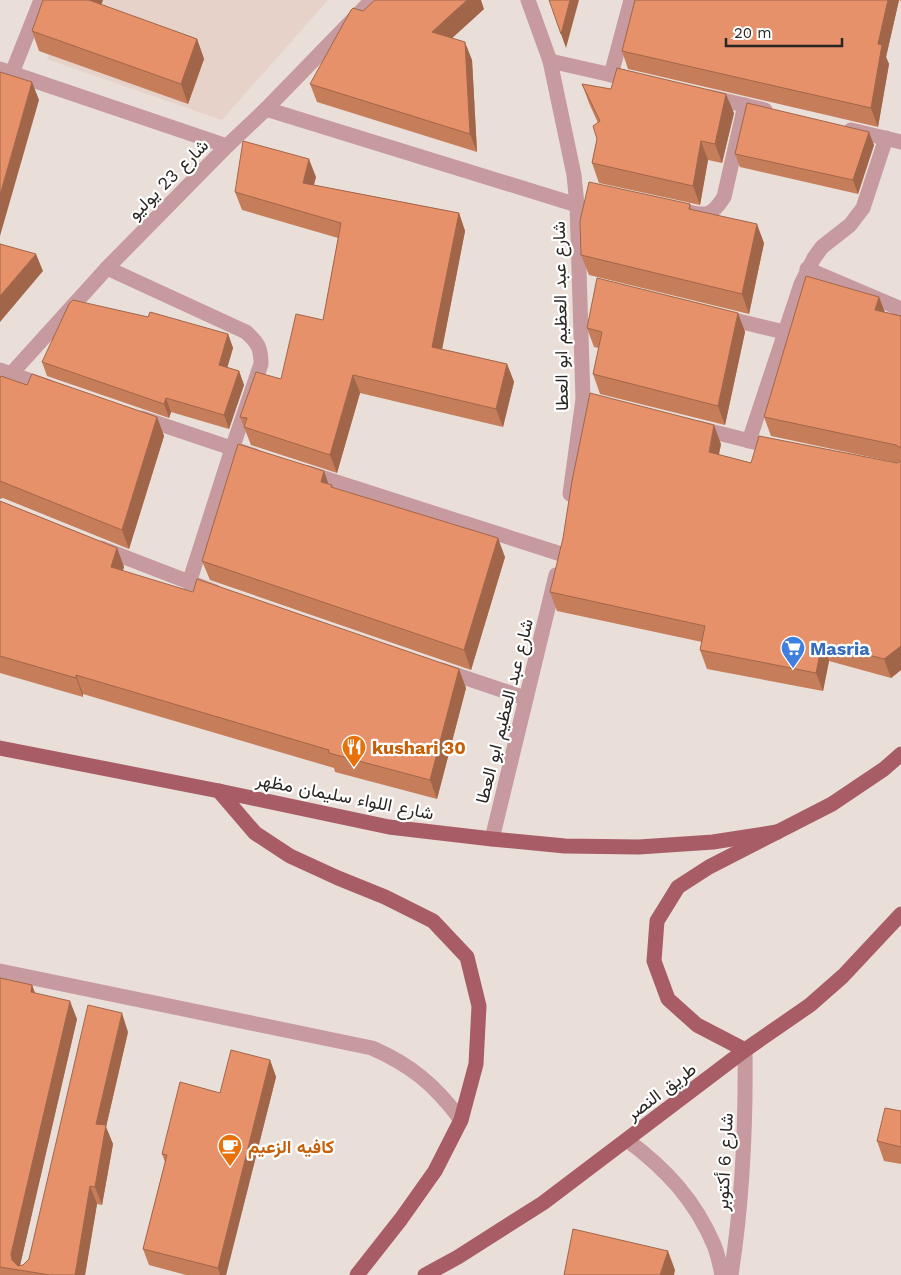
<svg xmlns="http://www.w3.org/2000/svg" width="901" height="1275" font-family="'Work Sans',Vazirmatn,sans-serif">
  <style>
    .built { fill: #e6d2c9 }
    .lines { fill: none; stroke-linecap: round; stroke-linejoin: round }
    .minor { stroke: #c69a9e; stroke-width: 15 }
    .major { stroke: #a85c66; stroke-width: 15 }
    .wall { fill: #c67d5a }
    .shaded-wall { fill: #a1664a }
    .building { fill: #e69169; stroke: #a1664a }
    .labels { text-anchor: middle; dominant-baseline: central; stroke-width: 4.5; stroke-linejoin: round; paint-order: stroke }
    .street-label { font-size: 18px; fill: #2a2624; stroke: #fff }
    .shop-label { font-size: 18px; font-weight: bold; fill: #366cbe; stroke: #fff; text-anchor: start }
    .food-label { font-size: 18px; font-weight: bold; fill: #c56008; stroke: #fff; text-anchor: start }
  </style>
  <rect width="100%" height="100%" fill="#eaded9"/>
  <polygon class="built" points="69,0 328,0 222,120 47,59"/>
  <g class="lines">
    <g class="minor">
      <polyline points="528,0 550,61 574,175 577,205 583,399 570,494"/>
      <polyline points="550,61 634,80"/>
      <polyline points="0,69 227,146"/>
      <polyline points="12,73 41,0"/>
      <polyline points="611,75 631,0"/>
      <polyline points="710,97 765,110"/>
      <polyline points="266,109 577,205"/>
      <polyline points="851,130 901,142"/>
      <path d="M689 212C708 217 713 214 724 197L745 105"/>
      <path d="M107 268 246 332C258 343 261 348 261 364L232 449 189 583"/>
      <polyline points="807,269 901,309"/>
      <polyline points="722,317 784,332"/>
      <polyline points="0,370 49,387"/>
      <polyline points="0,391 11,374 107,268 227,146 266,109 372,0"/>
      <polyline points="142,418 255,456"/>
      <polyline points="698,428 758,443"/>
      <polyline points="749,441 801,284 814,258 822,247 850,225 863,208 886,138"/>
      <polyline points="308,473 561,554"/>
      <polyline points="101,548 215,592"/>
      <polyline points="442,670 525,698"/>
      <polyline points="492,839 556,575"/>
      <path d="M0 971 372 1048C411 1065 435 1085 461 1120"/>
      <path d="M627 1140C666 1169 695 1200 714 1245 718 1255 720 1265 722 1275"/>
      <path d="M731 1275C743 1198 746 1128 745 1050"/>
    </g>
    <g class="major">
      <polyline points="0,748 219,791 389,827 492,839 565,846 639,847 713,842 777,832"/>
      <polyline points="219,791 255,833 290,856 338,878 385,897 433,921 467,957 479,1006 476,1064 461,1120 435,1171 401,1219 357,1275"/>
      <polyline points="745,1050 697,1025 668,999 654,961 657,921 678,887 709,867 832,804 884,769 901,754"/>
      <polyline points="425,1275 458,1257 543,1203 745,1050 810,1005 843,976 901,914"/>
    </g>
  </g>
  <g class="wall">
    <polygon points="635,0 901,0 901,1 899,0 886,57 889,64 878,127 628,69 622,51"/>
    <polygon points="101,5 197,39 204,59 188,104 39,51 32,31"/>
    <polygon points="484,9 452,38 472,60 477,152 317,102 310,84 363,11"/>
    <polygon points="582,84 734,113 722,163 708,160 700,205 599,183 592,163 597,139 598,123 589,103"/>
    <polygon points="874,145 858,194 740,167 735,154"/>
    <polygon points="316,177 314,185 459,213 465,231 442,349 507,364 514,382 503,427 360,393 337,473 251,445 240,417 281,379 323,320 338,238 242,210 235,192"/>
    <polygon points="690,204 692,210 764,243 749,314 589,275 581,255"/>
    <polygon points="879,297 885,312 901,316 901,670 891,678 829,661 823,691 707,669 700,650 702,642 557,611 550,592 721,444 719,455 751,463 898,463 771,436 764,417"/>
    <polygon points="738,313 745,332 725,425 600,394 593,374 599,348 594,347 587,328"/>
    <polygon points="228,334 233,348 227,367 239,371 244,385 229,429 171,412 169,418 47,376 42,362"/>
    <polygon points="0,378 157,417 164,436 129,549 3,498 0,499"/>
    <polygon points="329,484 332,485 333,488 505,557 471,670 210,580 202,561"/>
    <polygon points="0,501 117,548 124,567 122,571 466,688 437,799 335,772 334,768 83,694 83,697 0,673"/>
    <polygon points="0,978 32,985 35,993 77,1019 20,1265 23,1265 29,1259 128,1032 106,1127 113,1144 102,1205 97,1204 85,1275 0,1275"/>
    <polygon points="270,1060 276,1077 226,1275 186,1275 149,1265 143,1249 165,1162 162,1154 220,1093"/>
    <polygon points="901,1111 901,1164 884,1161 877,1141"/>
  </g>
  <g class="shaded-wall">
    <polygon points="89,0 103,0 96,20"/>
    <polygon points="467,0 481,0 484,9 439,50 432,32"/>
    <polygon points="570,0 579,0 566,48 561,34"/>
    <polygon points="888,0 899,0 886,57 889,64 878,127 871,108 878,44"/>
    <polygon points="197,39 204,59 188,104 181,84"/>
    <polygon points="465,42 472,60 477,152 470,134"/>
    <polygon points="32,82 39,100 0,236 0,195"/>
    <polygon points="726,94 734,113 722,163 715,144"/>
    <polygon points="869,132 874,145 858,194 853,180"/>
    <polygon points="701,141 708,160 700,205 693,186"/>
    <polygon points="309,159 316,177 309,201 303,183"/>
    <polygon points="459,213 465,231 439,365 432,347"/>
    <polygon points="757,224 764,243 749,314 742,294"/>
    <polygon points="36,254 43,271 0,322 0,296"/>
    <polygon points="879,297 886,316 875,310"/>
    <polygon points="738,313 745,332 725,425 718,406"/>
    <polygon points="228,334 233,348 224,379 219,365"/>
    <polygon points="507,364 514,382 503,427 496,409"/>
    <polygon points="239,371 244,385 229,429 224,415"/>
    <polygon points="353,375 360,393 337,473 330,455"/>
    <polygon points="166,398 171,412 169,418 164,404"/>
    <polygon points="157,417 164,436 129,549 122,530"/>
    <polygon points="714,425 721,444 715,471 709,452"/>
    <polygon points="324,471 331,491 321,482"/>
    <polygon points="498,538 505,557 471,670 464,650"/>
    <polygon points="117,548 124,567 118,586 111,567"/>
    <polygon points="822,643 829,661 823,691 816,673"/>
    <polygon points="901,646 901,670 891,678 884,659"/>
    <polygon points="459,669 466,688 437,799 430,780"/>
    <polygon points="76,675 83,694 83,697 76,678"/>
    <polygon points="32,985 39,1004 31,992"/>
    <polygon points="70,1001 77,1019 19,1270 12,1260 11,1254"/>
    <polygon points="122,1013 128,1032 106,1127 113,1144 102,1205 95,1187 96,1124"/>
    <polygon points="270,1060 276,1077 226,1275 220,1275 218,1268"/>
    <polygon points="90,1186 97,1204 85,1275 75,1275"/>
    <polygon points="668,1251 675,1270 674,1275 660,1275"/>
  </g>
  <g class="building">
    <polygon points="43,0 89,0 197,39 181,84 32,31"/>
    <polygon points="375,0 467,0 432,32 465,42 470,134 310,84 351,10 353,8 363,11"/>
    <polygon points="549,0 570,0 561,34"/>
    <polygon points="635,0 888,0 878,44 882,45 871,108 622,51"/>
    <polygon points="617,68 726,94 715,144 701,141 693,186 592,163 597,139 593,126 600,121 582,84 611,89"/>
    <polygon points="0,72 32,82 0,195"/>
    <polygon points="747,103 869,132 853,180 735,154"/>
    <polygon points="243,141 309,159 303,183 459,213 432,347 507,364 496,409 353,375 330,455 244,427 247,418 240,417 256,372 281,379 296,314 323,320 341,223 235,192"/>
    <polygon points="589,182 690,204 689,209 757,224 742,294 581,255 580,221"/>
    <polygon points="0,244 36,254 0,296"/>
    <polygon points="806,276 879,297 875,310 901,316 901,448 896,445 764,417"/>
    <polygon points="597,278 738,313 718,406 593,374 602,332 587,328"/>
    <polygon points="73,300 148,317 150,312 228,334 219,365 239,371 224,415 166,398 164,404 42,362 69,304"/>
    <polygon points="32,374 157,417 122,530 0,481 0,378 1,376 27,385"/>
    <polygon points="590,393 714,425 709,452 751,463 759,436 897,463 901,461 901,646 884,659 822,643 816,673 700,650 705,626 550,592 563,538 572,481"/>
    <polygon points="238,444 324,471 321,482 332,485 331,487 498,538 464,650 202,561"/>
    <polygon points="0,501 117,548 111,567 193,592 197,579 459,669 430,780 329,753 329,750 76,675 76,678 0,656"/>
    <polygon points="0,978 32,985 31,992 70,1001 11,1254 12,1260 18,1266 23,1265 29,1259 88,1005 122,1013 96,1124 106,1125 95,1187 90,1186 75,1275 50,1275 0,1267"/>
    <polygon points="231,1050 270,1060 218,1268 143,1249 167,1155 162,1154 180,1082 220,1093"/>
    <polygon points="885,1108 901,1111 901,1147 877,1141"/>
    <polygon points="573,1229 668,1251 660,1275 564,1275"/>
  </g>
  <defs>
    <symbol id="supermarket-pin" viewBox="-11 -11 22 30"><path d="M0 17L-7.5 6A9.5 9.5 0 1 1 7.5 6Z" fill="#3f7fe0" stroke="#fff"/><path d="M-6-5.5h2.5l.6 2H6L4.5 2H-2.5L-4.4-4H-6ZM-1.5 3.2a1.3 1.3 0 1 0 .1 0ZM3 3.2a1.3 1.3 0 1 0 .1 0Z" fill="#fff"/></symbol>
    <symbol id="restaurant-pin" viewBox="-11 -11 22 30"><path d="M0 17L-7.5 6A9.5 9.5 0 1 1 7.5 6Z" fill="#e8710a" stroke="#fff"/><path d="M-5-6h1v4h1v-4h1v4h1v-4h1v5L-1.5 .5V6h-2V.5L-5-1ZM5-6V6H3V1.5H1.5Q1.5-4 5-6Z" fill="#fff"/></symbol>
    <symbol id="cafe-pin" viewBox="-11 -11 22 30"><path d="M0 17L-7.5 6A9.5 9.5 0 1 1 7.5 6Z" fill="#e8710a" stroke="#fff"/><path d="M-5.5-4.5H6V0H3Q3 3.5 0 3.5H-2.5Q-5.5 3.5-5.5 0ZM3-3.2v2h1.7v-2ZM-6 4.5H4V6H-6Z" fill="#fff"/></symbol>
  </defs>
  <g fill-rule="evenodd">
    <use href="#supermarket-pin" x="779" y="634" width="28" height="38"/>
    <use href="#restaurant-pin" x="340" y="733" width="28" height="38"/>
    <use href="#cafe-pin" x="216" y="1132" width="28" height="38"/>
  </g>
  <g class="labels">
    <g class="street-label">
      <text transform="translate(168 179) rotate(-45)">شارع 23 يوليو</text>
      <text transform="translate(560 316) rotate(-91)">شارع عبد العظيم ابو العطا</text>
      <text transform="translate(504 711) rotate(-76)">شارع عبد العظيم ابو العطا</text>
      <text transform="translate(345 796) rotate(11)">شارع اللواء سليمان مظهر</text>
      <text transform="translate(661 1091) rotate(-37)">طريق النصر</text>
      <text transform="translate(724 1162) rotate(-87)">شارع 6 أكتوبر</text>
    </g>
    <g class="shop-label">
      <text x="810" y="648">Masria</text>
    </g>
    <g class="food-label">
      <text x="372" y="747">kushari 30</text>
      <text x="248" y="1146">كافيه الزعيم</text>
    </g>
  </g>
  <path d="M726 38v8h116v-8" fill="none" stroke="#2a2624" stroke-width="2.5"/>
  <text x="734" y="38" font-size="15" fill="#2a2624" stroke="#ffffff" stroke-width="4" paint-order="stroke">20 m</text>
</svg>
